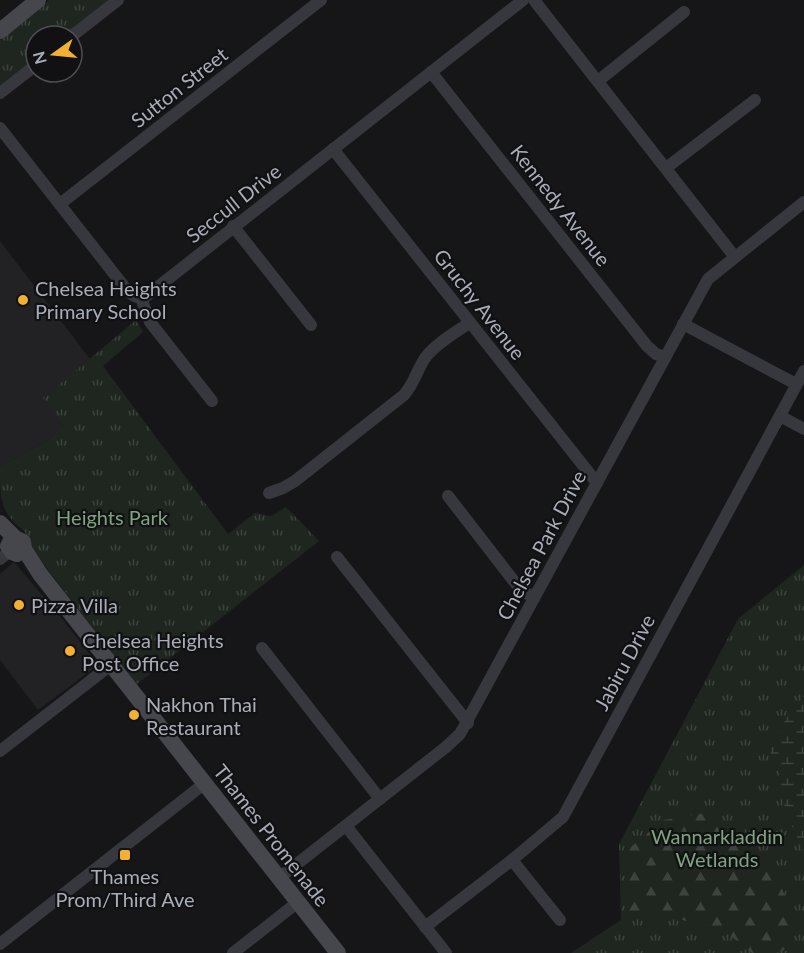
<svg xmlns="http://www.w3.org/2000/svg" width="804" height="953" font-family="Lato,sans-serif">
  <style>
    .built { fill: #222225 }
    .grass { fill: url(#grass-tufts) }
    .forest { fill: url(#forest-firs) }
    .wetland { fill: url(#wetland-marsh) }
    .lines { fill: none; stroke-linecap: round; stroke-linejoin: round }
    .minor { stroke: #37383d; stroke-width: 12 }
    .secondary { stroke: #45474d; stroke-width: 16 }
    .poi-dot { fill: #f2b134; stroke: #111113; stroke-width: 2 }
    .labels { text-anchor: middle; dominant-baseline: central; stroke-width: 4.5; stroke-linejoin: round; paint-order: stroke }
    .street-label { font-size: 20px; fill: #a8adb8; stroke: #111113 }
    .poi-label { font-size: 20px; fill: #a8adb8; stroke: #111113; text-anchor: start }
    .park-label { font-size: 20px; fill: #7fa381; stroke: #111113 }
  </style>
  <defs>
    <pattern id="grass-tufts" width="24" height="20" patternUnits="userSpaceOnUse" patternTransform="scale(1.5)"><rect width="24" height="20" fill="#1e261f"/><path d="M3 7l-1-3M5 7V3M7 7l1-3M15 17l-1-3M17 17v-4M19 17l1-3" fill="none" stroke="#3c433d"/></pattern>
    <pattern id="forest-firs" width="22" height="20" patternUnits="userSpaceOnUse" patternTransform="scale(1.5)"><rect width="22" height="20" fill="#1e261f"/><path d="M5 1l3.5 6h-7zM16 11l3.5 6h-7z" fill="#3c433d"/></pattern>
    <pattern id="wetland-marsh" width="20" height="14" patternUnits="userSpaceOnUse" patternTransform="scale(1.5)"><rect width="20" height="14" fill="#1e261f"/><path d="M1 5h8M5 5V1M11 12h8M15 12V8" fill="none" stroke="#3c433d"/></pattern>
  </defs>
  <rect width="100%" height="100%" fill="#161618"/>
  <g class="built">
    <polygon points="0,241 90,359 44,398 63,425 48,440 0,467"/>
    <polygon points="14,562 63,620 98,665 38,710 0,660 0,574"/>
  </g>
  <g class="grass">
    <polygon points="49,0 109,0 64,36 36,36 36,58 0,86 0,40"/>
    <path d="M136 320 143 332 103 366 228 534 255 513 271 516 286 507 319 541 137 684 30 547 25 532C0 512 0 501 0 467L48 440 63 425 43 398Z"/>
    <polygon points="804,565 804,953 571,953 621,920 619,844 738,619"/>
  </g>
  <polygon class="forest" points="705,813 743,829 778,879 793,916 791,947 776,953 752,953 722,929 660,915 627,914 627,850 664,820"/>
  <path class="wetland" d="M804 696V853L792 826 780 792 779 769 770 751C778 729 789 713 804 696Z"/>
  <g class="lines">
    <g class="minor">
      <polyline points="534,0 734,256"/>
      <polyline points="72,36 118,0"/>
      <polyline points="431,72 647,346 656,354 665,357"/>
      <polyline points="598,81 684,12"/>
      <polyline points="0,93 36,65"/>
      <path d="M0 128 126 289C132 295 136 299 145 297L523 0"/>
      <polyline points="333,149 597,483"/>
      <polyline points="666,168 755,100"/>
      <polyline points="60,204 321,0"/>
      <polyline points="233,226 311,325"/>
      <polyline points="141,298 150,322 212,401"/>
      <polyline points="683,324 796,384"/>
      <polyline points="780,416 804,429"/>
      <path d="M269 493 283 488 295 481 404 395C414 384 417 370 425 358 435 344 455 333 469 323"/>
      <polyline points="448,496 520,589 534,598"/>
      <polyline points="337,557 468,723"/>
      <polyline points="0,559 10,551"/>
      <polyline points="262,648 380,799"/>
      <polyline points="0,751 112,664"/>
      <polyline points="346,826 446,953"/>
      <polyline points="512,860 560,920"/>
      <polyline points="279,878 446,747 460,734 708,279 804,202"/>
      <polyline points="425,927 512,860 563,817 804,371"/>
      <polyline points="0,944 205,783"/>
      <polyline points="233,953 298,902"/>
    </g>
    <g class="secondary">
      <polyline points="0,31 38,0"/>
      <polyline points="0,523 15,538 23,542 24,549 17,554 12,552 8,546 11,540 15,538"/>
      <polyline points="24,549 40,574 338,953"/>
    </g>
  </g>
  <g class="poi-dot">
    <circle cx="23" cy="300" r="6"/>
    <circle cx="19" cy="605" r="6"/>
    <circle cx="70" cy="651" r="6"/>
    <circle cx="134" cy="715" r="6"/>
    <rect x="119" y="849" width="12" height="12" rx="3"/>
  </g>
  <g class="labels">
    <g class="street-label">
      <text transform="translate(179 87) rotate(-38)">Sutton Street</text>
      <text transform="translate(233 203) rotate(-38)">Seccull Drive</text>
      <text transform="translate(561 205) rotate(52)">Kennedy Avenue</text>
      <text transform="translate(480 304) rotate(52)">Gruchy Avenue</text>
      <text transform="translate(541 545) rotate(-62)">Chelsea Park Drive</text>
      <text transform="translate(624 662) rotate(-62)">Jabiru Drive</text>
      <text transform="translate(272 835) rotate(52)">Thames Promenade</text>
    </g>
    <g class="poi-label">
      <text x="35" y="288">Chelsea Heights<tspan x="35" dy="23">Primary School</tspan></text>
      <text x="31" y="605">Pizza Villa</text>
      <text x="82" y="640">Chelsea Heights<tspan x="82" dy="23">Post Office</tspan></text>
      <text x="146" y="704">Nakhon Thai<tspan x="146" dy="23">Restaurant</tspan></text>
      <text x="125" y="876" text-anchor="middle">Thames<tspan x="125" dy="23">Prom/Third Ave</tspan></text>
    </g>
    <g class="park-label">
      <text x="112" y="517">Heights Park</text>
      <text x="717" y="836">Wannarkladdin<tspan x="717" dy="23">Wetlands</tspan></text>
    </g>
  </g>
  <g transform="translate(54 54) rotate(255)"><circle r="28" fill="#111113" stroke="#4d4f55" stroke-width="1.5"/>
  <path d="M0-4.5L10 22L0 15L-10 22Z" fill="#f2b134"/>
  <text y="-9" font-size="16" font-weight="bold" text-anchor="middle" fill="#a8adb8">N</text>
  </g>
</svg>
